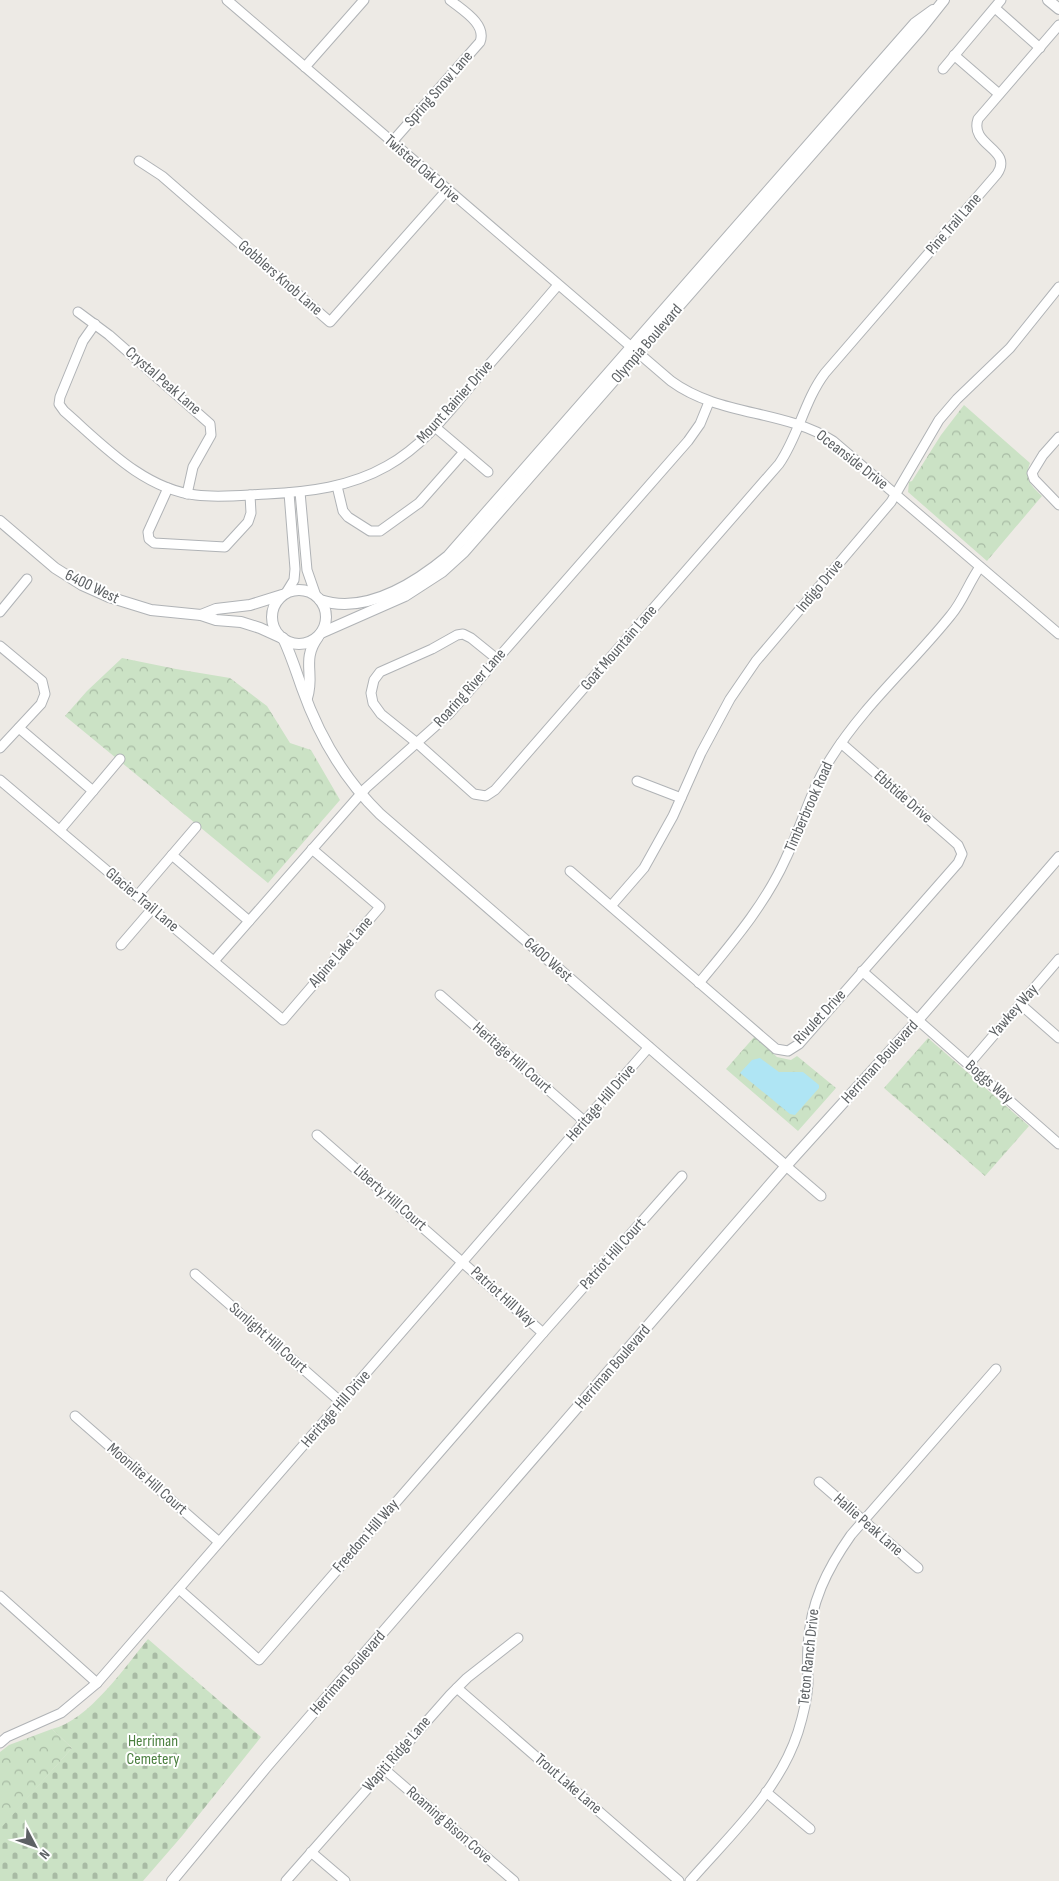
<svg xmlns="http://www.w3.org/2000/svg" width="1059" height="1881" font-family="'Sofia Sans Condensed',sans-serif">
  <style>
    .cemetery { fill: url(#cemetery-stones) }
    .park { fill: url(#park-crowns) }
    .water { fill: #afe5f4 }
    .lines { fill: none; stroke-linecap: round; stroke-linejoin: round }
    .minor-casing { stroke: #b0b3b6; stroke-width: 11 }
    .tertiary-casing { stroke: #b0b3b6; stroke-width: 12 }
    .minor { stroke: #fff; stroke-width: 9 }
    .tertiary { stroke: #fff; stroke-width: 10 }
    .labels { text-anchor: middle; dominant-baseline: central; stroke-width: 4; stroke-linejoin: round; paint-order: stroke }
    .street-label { font-size: 16px; fill: #5d6164; stroke: #fff }
    .park-label { font-size: 16px; fill: #4b8040; stroke: #fff }
  </style>
  <defs>
    <pattern id="cemetery-stones" width="16" height="16" patternUnits="userSpaceOnUse" patternTransform="scale(1.25)"><rect width="16" height="16" fill="#cbe2c5"/><path d="M2 7V4a2 2 0 0 1 4 0v3zM10 15v-3a2 2 0 0 1 4 0v3z" fill="#a8bba4"/></pattern>
    <pattern id="park-crowns" width="20" height="18" patternUnits="userSpaceOnUse" patternTransform="scale(1.25)"><rect width="20" height="18" fill="#cbe2c5"/><path d="M2 6a3 3 0 1 1 6 0M12 15a3 3 0 1 1 6 0" fill="none" stroke="#a8bba4"/></pattern>
  </defs>
  <rect width="100%" height="100%" fill="#edeae5"/>
  <path class="cemetery" d="M148 1639 261 1737 182 1836 143 1881H0V1828L72 1748 52 1729C88 1721 125 1667 148 1639Z"/>
  <g class="park">
    <path d="M964 405 1030 463C1024 478 1031 486 1042 496L987 561 908 492 909 482 912 481 941 435Z"/>
    <polygon points="122,658 176,669 230,678 267,706 290,743 311,750 340,800 268,883 65,716 87,691"/>
    <polygon points="755,1036 777,1057 791,1060 797,1056 836,1088 798,1131 726,1069"/>
    <polygon points="928,1038 1029,1126 985,1176 884,1088"/>
    <polygon points="52,1729 72,1748 0,1829 0,1752 9,1745"/>
  </g>
  <polygon class="water" points="760,1058 779,1072 803,1072 819,1085 819,1088 795,1115 790,1114 740,1073 752,1060"/>
  <g class="lines">
    <defs>
      <g id="minor">
        <path d="M227 0 671 381C720 417 783 409 833 441L1059 634"/>
        <polyline points="995,8 1040,48"/>
        <polyline points="954,55 999,94"/>
        <polyline points="305,67 364,0"/>
        <polyline points="943,69 1001,0"/>
        <path d="M392 142 480 42C487 24 462 10 450 0"/>
        <polyline points="139,161 162,176 330,322 447,190"/>
        <polyline points="78,312 109,335 210,424 211,435 193,467 187,494"/>
        <path d="M95 324 83 341 60 397 59 404 64 411C102 444 143 489 196 495 219 498 244 495 267 494 309 492 350 487 387 466 423 446 448 413 474 382 502 350 530 318 558 285"/>
        <polyline points="435,427 488,472"/>
        <polyline points="1059,437 1043,455 1032,473 1034,479 1059,505"/>
        <polyline points="337,486 343,511 348,517 370,531 380,531 419,503 464,452"/>
        <polyline points="168,488 148,532 149,539 154,543 225,547 248,522 251,513 250,495"/>
        <polyline points="300,492 307,570 316,596"/>
        <polyline points="286,593 294,580 295,569 289,493"/>
        <polyline points="0,612 27,579"/>
        <polyline points="0,646 42,681 45,694 41,704 0,748"/>
        <path d="M497 659 471 638 463 634 457 635 432 649 380 672 374 680 371 693 373 703 381 714 417 743 474 794 486 796 495 790 779 464C799 435 804 401 825 373L997 174C1014 149 969 146 978 119L1059 25"/>
        <polyline points="19,728 93,791"/>
        <polyline points="0,780 283,1020 380,907 312,849"/>
        <polyline points="637,781 681,798"/>
        <polyline points="60,830 120,759"/>
        <polyline points="172,855 249,921"/>
        <polyline points="570,871 776,1049 788,1051 799,1044 958,863 962,854 958,845 949,837 841,743"/>
        <polyline points="137,896 196,827"/>
        <polyline points="611,906 644,868 673,816 701,753 730,699 756,661 891,502 939,420 957,399 1010,348 1059,287"/>
        <polyline points="121,945 152,909"/>
        <polyline points="214,961 366,788 449,714 688,441 700,424 709,402"/>
        <polyline points="862,971 1059,1144"/>
        <path d="M699 983C731 944 765 905 786 858 802 825 811 789 831 758 864 705 912 664 951 615 963 601 969 582 980 567"/>
        <polyline points="440,995 584,1121"/>
        <polyline points="1020,1004 1059,1038"/>
        <polyline points="969,1064 1059,959"/>
        <polyline points="317,1135 543,1333"/>
        <polyline points="786,1166 821,1196"/>
        <polyline points="195,1274 342,1403"/>
        <polyline points="75,1416 219,1542"/>
        <polyline points="819,1482 918,1568"/>
        <polyline points="179,1589 259,1660 543,1333 682,1176"/>
        <polyline points="0,1596 97,1683"/>
        <polyline points="457,1688 679,1881"/>
        <polyline points="0,1743 7,1737 61,1713 97,1683 649,1047"/>
        <polyline points="384,1769 514,1881"/>
        <polyline points="766,1792 810,1829"/>
        <polyline points="311,1852 345,1881"/>
        <polyline points="286,1881 450,1695 467,1678 518,1638"/>
        <path d="M690 1881C730 1835 779 1791 798 1732 803 1716 807 1700 808 1684 808 1671 807 1658 808 1646 810 1603 827 1569 851 1535L996 1369"/>
      </g>
      <g id="tertiary">
        <polyline points="1048,0 1059,9"/>
        <polyline points="0,521 55,568 82,585 109,597 151,610 201,615 216,620 241,622 260,628 282,638"/>
        <circle cx="299" cy="617" r="27"/>
        <path d="M320 600C365 615 414 584 448 556L915 23 933 10"/>
        <polyline points="201,615 216,609 250,605 282,595"/>
        <polyline points="321,633 405,596 442,572 464,552 921,29 944,0"/>
        <path d="M283 638C291 655 296 671 302 688 319 736 344 779 380 814L786 1166"/>
        <path d="M307 698C315 674 301 660 318 637"/>
        <polyline points="172,1881 268,1765 786,1166 918,1020 1059,857"/>
      </g>
    </defs>
    <use href="#minor" class="minor-casing"/>
    <use href="#tertiary" class="tertiary-casing"/>
    <use href="#minor" class="minor"/>
    <use href="#tertiary" class="tertiary"/>
  </g>
  <g class="labels">
    <g class="street-label">
      <text transform="translate(439 89) rotate(-49)">Spring Snow Lane</text>
      <text transform="translate(422 169) rotate(41)">Twisted Oak Drive</text>
      <text transform="translate(954 224) rotate(-49)">Pine Trail Lane</text>
      <text transform="translate(280 278) rotate(41)">Gobblers Knob Lane</text>
      <text transform="translate(647 344) rotate(-49)">Olympia Boulevard</text>
      <text transform="translate(163 381) rotate(41)">Crystal Peak Lane</text>
      <text transform="translate(455 402) rotate(-48)">Mount Rainier Drive</text>
      <text transform="translate(852 460) rotate(38)">Oceanside Drive</text>
      <text transform="translate(820 586) rotate(-50)">Indigo Drive</text>
      <text transform="translate(92 587) rotate(26)">6400 West</text>
      <text transform="translate(619 648) rotate(-49)">Goat Mountain Lane</text>
      <text transform="translate(470 688) rotate(-48)">Roaring River Lane</text>
      <text transform="translate(903 797) rotate(41)">Ebbtide Drive</text>
      <text transform="translate(809 807) rotate(-66)">Timberbrook Road</text>
      <text transform="translate(142 900) rotate(40)">Glacier Trail Lane</text>
      <text transform="translate(341 952) rotate(-49)">Alpine Lake Lane</text>
      <text transform="translate(548 960) rotate(41)">6400 West</text>
      <text transform="translate(1014 1011) rotate(-49)">Yawkey Way</text>
      <text transform="translate(820 1017) rotate(-47)">Rivulet Drive</text>
      <text transform="translate(512 1058) rotate(41)">Heritage Hill Court</text>
      <text transform="translate(880 1062) rotate(-48)">Herriman Boulevard</text>
      <text transform="translate(989 1082) rotate(41)">Boggs Way</text>
      <text transform="translate(601 1103) rotate(-49)">Heritage Hill Drive</text>
      <text transform="translate(390 1198) rotate(41)">Liberty Hill Court</text>
      <text transform="translate(613 1254) rotate(-48)">Patriot Hill Court</text>
      <text transform="translate(503 1297) rotate(42)">Patriot Hill Way</text>
      <text transform="translate(268 1338) rotate(41)">Sunlight Hill Court</text>
      <text transform="translate(613 1367) rotate(-49)">Herriman Boulevard</text>
      <text transform="translate(336 1409) rotate(-49)">Heritage Hill Drive</text>
      <text transform="translate(147 1479) rotate(41)">Moonlite Hill Court</text>
      <text transform="translate(868 1525) rotate(41)">Hallie Peak Lane</text>
      <text transform="translate(366 1536) rotate(-49)">Freedom Hill Way</text>
      <text transform="translate(809 1657) rotate(-84)">Teton Ranch Drive</text>
      <text transform="translate(348 1673) rotate(-49)">Herriman Boulevard</text>
      <text transform="translate(397 1754) rotate(-49)">Wapiti Ridge Lane</text>
      <text transform="translate(568 1784) rotate(41)">Trout Lake Lane</text>
      <text transform="translate(449 1825) rotate(41)">Roaming Bison Cove</text>
    </g>
    <g class="park-label">
      <text x="153" y="1741">Herriman<tspan x="153" dy="18">Cemetery</tspan></text>
    </g>
  </g>
  <g transform="translate(35 1846) rotate(131)" stroke="#ffffff" stroke-width="4" paint-order="stroke">
  <path d="M0-4L9 19L0 12L-9 19Z" fill="#5d6164"/>
  <text y="-8" font-size="14" font-weight="bold" text-anchor="middle" fill="#5d6164">N</text>
  </g>
</svg>
